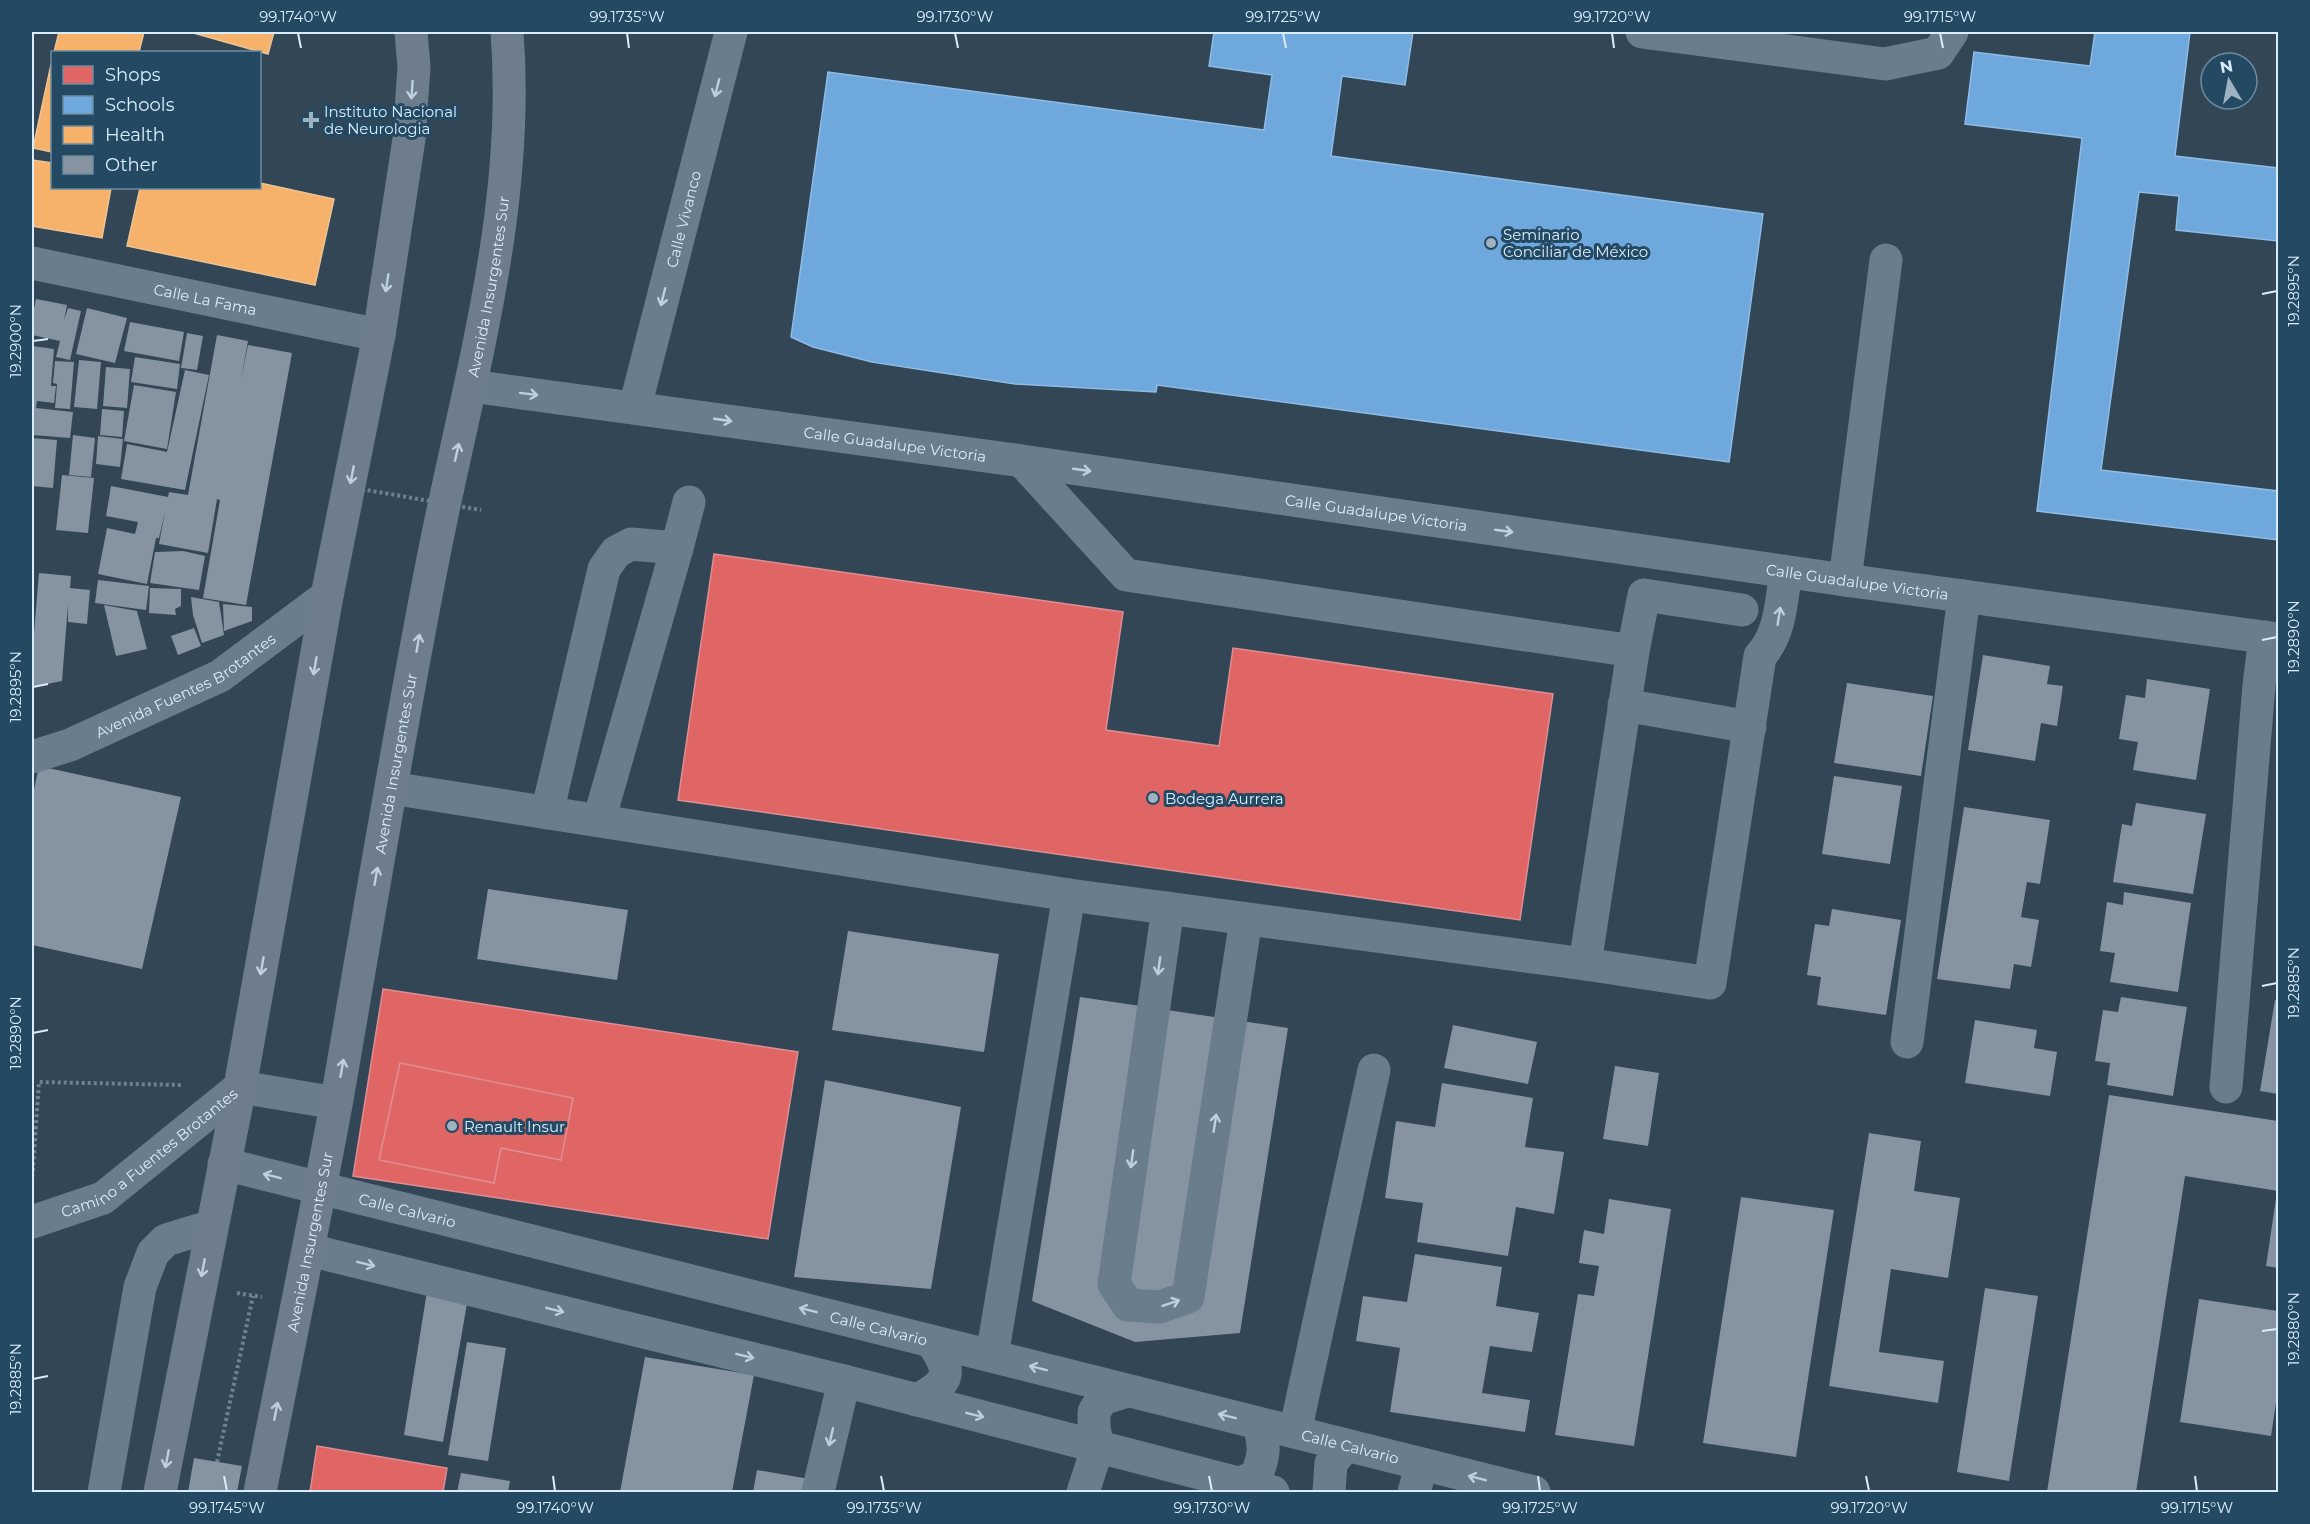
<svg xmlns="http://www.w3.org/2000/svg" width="2310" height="1524" font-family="Montserrat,sans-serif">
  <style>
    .shops { fill: #e06666; stroke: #de8e93; stroke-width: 1.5 }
    .schools { fill: #6fa8dc; stroke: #8ebce6; stroke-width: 1.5 }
    .health { fill: #f6b26b; stroke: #edc396; stroke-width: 1.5 }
    .building { fill: #8693a0 }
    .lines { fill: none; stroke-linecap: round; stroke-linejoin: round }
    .path { stroke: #6f818d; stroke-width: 4; stroke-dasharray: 3 3; stroke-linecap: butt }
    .minor { stroke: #697d8c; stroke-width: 33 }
    .major { stroke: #6d7d8b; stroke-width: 33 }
    .path-bridge { stroke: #6f818d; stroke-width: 4; stroke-dasharray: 3 3; stroke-linecap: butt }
    .oneway { stroke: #bcd0e0 }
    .oneway2 { stroke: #bdd0e0 }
    .ticks { fill: none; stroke: #d8ecfc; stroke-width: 2 }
    .poi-dot { fill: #9eb2c2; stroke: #244963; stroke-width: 2 }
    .labels { text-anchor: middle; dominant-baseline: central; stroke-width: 6; stroke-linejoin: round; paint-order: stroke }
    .poi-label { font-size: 15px; fill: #d8ecfc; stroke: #244963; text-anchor: start }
    .street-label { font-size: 15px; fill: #d8ecfc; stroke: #244963 }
    .neatline { fill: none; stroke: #d8ecfc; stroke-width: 2 }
    .ticks-label { font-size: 15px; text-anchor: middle; fill: #d8ecfc }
  </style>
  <rect width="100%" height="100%" fill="#324655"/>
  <g class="shops">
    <polygon points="714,554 1123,612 1106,730 1219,746 1233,648 1553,694 1520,920 678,800"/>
    <polygon points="383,989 798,1052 768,1239 353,1176"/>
    <polygon points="400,1063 573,1098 561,1160 501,1148 494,1183 379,1160"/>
    <polygon points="317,1446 447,1468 443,1492 310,1492"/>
  </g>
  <g class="schools">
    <polygon points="1214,32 1413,32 1405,85 1342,76 1331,156 1763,214 1729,462 1157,385 1156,392 1015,384 872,362 813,347 791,337 828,72 1264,130 1272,75 1209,66"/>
    <polygon points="2095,32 2190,32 2175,156 2278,168 2278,241 2176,230 2179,196 2139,192 2101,470 2278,491 2278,540 2037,511 2082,138 1965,124 1974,52 2090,66"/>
  </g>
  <g class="health">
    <polygon points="59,32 144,32 139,52 54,52"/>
    <polygon points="190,32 274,32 268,54"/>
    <polygon points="52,60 52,152 33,148"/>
    <polygon points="32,160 52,163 52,188 111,188 102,238 32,226"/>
    <polygon points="260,183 334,199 315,285 127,246 140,188 260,188"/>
  </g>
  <g class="building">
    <polygon points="36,299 67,305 64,320 68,308 81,311 70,360 56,357 60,341 32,335 32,318"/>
    <polygon points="87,308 127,318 115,363 76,354"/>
    <polygon points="130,322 184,332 179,361 124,351"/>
    <polygon points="187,333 203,336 197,370 181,368"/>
    <polygon points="217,335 248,341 241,379 248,345 292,353 246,605 203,598 220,500 217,499 208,553 159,544 165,511 159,538 156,538 147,584 98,574 107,528 135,534 138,522 106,516 111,486 168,497 169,492 188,495"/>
    <polygon points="32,346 54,349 51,386 56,386 54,403 37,401 36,408 73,412 70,438 32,435"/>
    <polygon points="135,357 180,364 177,389 131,382"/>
    <polygon points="79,360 101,362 97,409 74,407"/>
    <polygon points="55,361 74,362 70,409 55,408 57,384 53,383"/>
    <polygon points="106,367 130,369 127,408 103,406"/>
    <polygon points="185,370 209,375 185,490 121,479 127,444 167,452"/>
    <polygon points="134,385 176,392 167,449 124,441"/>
    <polygon points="102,409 124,411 122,437 100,435"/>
    <polygon points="73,435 95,438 91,477 69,475"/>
    <polygon points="98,436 123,439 120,467 96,464"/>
    <polygon points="32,438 57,440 53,488 32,486"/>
    <polygon points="62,475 94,478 88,533 56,530"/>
    <polygon points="183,551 205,556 199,590 150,583 155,552"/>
    <polygon points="39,573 71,576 70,588 90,590 87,624 68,622 68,605 62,681 32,687 32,658"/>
    <polygon points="98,580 149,586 146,610 95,603"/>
    <polygon points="150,588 181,589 181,606 175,609 176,615 149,613"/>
    <polygon points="191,597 219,602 224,635 202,643 193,615"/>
    <polygon points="223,604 252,607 252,621 224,631"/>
    <polygon points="104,605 137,611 147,649 116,656"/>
    <polygon points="194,628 201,646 178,655 171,636"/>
    <polygon points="1983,655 2050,666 2047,684 2063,686 2057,726 2041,723 2035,761 1968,750"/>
    <polygon points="2147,679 2210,689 2196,780 2133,770 2138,742 2119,739 2126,695 2145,698"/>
    <polygon points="1847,683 1933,696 1921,776 1834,763"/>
    <polygon points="39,766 181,797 142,969 32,945 32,799"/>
    <polygon points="1834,776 1902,786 1890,864 1822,854"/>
    <polygon points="2136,803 2206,814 2193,894 2113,882 2122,824 2132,826"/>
    <polygon points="1964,807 2050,820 2040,884 2027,882 2021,917 2039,920 2031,967 2014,964 2010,989 1937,979"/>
    <polygon points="488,889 628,910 617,980 477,959"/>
    <polygon points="2124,892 2191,903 2178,992 2110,982 2115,953 2100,951 2107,902 2123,905"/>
    <polygon points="1832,909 1901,920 1886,1015 1817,1005 1821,977 1807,975 1815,924 1829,926"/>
    <polygon points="848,931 999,954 984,1052 832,1030"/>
    <polygon points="1080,997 1288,1028 1240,1333 1135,1342 1032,1301"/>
    <polygon points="2121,997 2187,1007 2173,1096 2107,1085 2110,1063 2095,1061 2103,1010 2118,1012"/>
    <polygon points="2275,1000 2278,1001 2278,1094 2260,1091"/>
    <polygon points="1975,1020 2037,1030 2034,1048 2057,1052 2050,1096 1965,1083"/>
    <polygon points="1453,1025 1537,1042 1528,1084 1444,1068"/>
    <polygon points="1615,1066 1659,1073 1648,1146 1603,1139"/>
    <polygon points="825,1080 961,1107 931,1289 794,1277"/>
    <polygon points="1442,1083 1533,1098 1525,1147 1564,1152 1554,1214 1516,1207 1508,1256 1417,1242 1423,1203 1385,1198 1396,1121 1435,1127"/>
    <polygon points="2109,1095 2278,1121 2278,1191 2185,1176 2136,1492 2047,1492"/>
    <polygon points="1869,1133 1921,1141 1914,1191 1960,1198 1948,1278 1891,1269 1879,1352 1944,1361 1938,1403 1829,1386"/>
    <polygon points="2277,1192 2278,1192 2278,1268 2266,1266"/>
    <polygon points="1741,1197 1834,1210 1796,1457 1703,1443"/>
    <polygon points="1609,1199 1671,1209 1634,1446 1555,1435 1578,1294 1594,1296 1599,1266 1579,1263 1584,1230 1604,1234"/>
    <polygon points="1415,1254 1502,1267 1496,1306 1539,1313 1532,1352 1490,1346 1482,1393 1530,1400 1525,1432 1390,1412 1400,1348 1356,1341 1363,1296 1407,1302"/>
    <polygon points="428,1285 469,1292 443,1442 404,1435"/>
    <polygon points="1985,1288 2038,1296 2009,1481 1957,1472"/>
    <polygon points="2199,1299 2278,1311 2278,1389 2271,1436 2180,1422"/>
    <polygon points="467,1342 506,1348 488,1461 448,1455"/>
    <polygon points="645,1357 754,1375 732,1492 620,1492"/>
    <polygon points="194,1458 242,1466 237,1492 188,1492"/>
    <polygon points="757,1470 809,1479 806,1492 753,1492"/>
    <polygon points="461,1473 510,1481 508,1492 457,1492"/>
  </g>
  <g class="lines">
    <g class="path">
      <polyline points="32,1183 39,1082 182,1085"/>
      <polyline points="237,1293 262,1297"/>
      <polyline points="217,1462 253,1296"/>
    </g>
    <g class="minor">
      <polyline points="1642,32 1885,64 1938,53 1952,32"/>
      <path id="s1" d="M32 263 379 335"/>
      <path id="s2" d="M471 386 1022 461 1845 580 2278 639"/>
      <path id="s3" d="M635 407 731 32"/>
      <polyline points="1022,461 1126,575 1633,651"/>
      <polyline points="1845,580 1886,260"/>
      <polyline points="1624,705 1750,727"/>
      <path id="s4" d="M32 757 70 745 220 676 327 596"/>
      <path d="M391 788 1069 895 1585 964 1710 983 1760 656C1781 634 1781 601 1786 572"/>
      <polyline points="547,813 604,569 616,552 631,544 677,548 689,502"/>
      <polyline points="599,820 677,548"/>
      <polyline points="1168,908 1114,1284 1128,1305 1160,1307 1188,1297 1246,919"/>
      <polyline points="1585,964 1633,651 1644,595 1742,610"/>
      <polyline points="1907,1042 1964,596"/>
      <polyline points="2226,1087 2259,685 2265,637"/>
      <path id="s5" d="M224 1164 1534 1492"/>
      <path id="s6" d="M32 1222 103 1198 240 1087 336 1103"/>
      <polyline points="309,1250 844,1381 1273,1492"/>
      <polyline points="992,1356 1069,895"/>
      <path d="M917 1400C951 1382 953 1372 931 1341"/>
      <polyline points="1295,1432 1374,1070"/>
      <path d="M1239 1484 1256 1476C1265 1455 1265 1447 1259 1425"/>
      <polyline points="104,1492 140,1287 153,1253 166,1240 212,1226"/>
      <polyline points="818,1492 844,1381"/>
      <polyline points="1083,1492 1098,1446 1094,1428 1094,1412 1102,1399 1127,1391"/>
      <polyline points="1329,1492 1331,1463 1346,1445"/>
      <polyline points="1414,1492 1422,1464"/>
    </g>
    <g class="major">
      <polyline points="160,1492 240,1087 327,596 379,335 409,139 414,67 411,32"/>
      <path id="s7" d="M260 1492C285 1363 312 1234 336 1105 368 921 398 737 434 554 468 382 521 209 507 32"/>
    </g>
    <polyline class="path-bridge" points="344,486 481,510"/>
  </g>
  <defs><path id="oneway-shaft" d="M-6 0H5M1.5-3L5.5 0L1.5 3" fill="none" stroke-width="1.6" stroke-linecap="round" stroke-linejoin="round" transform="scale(1.5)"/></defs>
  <g class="oneway">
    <use href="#oneway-shaft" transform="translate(717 88) rotate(104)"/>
    <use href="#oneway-shaft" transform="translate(663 297) rotate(104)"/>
    <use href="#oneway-shaft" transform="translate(529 394) rotate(7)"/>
    <use href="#oneway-shaft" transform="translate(723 420) rotate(8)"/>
    <use href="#oneway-shaft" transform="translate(1082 470) rotate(8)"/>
    <use href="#oneway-shaft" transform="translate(1504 531) rotate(8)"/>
    <use href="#oneway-shaft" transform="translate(1779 616) rotate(-81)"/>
    <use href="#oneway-shaft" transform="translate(1159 966) rotate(98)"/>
    <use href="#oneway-shaft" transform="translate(1215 1123) rotate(-81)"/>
    <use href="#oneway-shaft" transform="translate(1132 1159) rotate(98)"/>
    <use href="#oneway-shaft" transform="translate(272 1176) rotate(-166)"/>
    <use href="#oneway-shaft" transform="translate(366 1264) rotate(14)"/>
    <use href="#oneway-shaft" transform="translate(1171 1303) rotate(-19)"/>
    <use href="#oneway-shaft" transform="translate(555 1310) rotate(14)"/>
    <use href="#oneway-shaft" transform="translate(808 1310) rotate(-166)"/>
    <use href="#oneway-shaft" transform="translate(745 1356) rotate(14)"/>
    <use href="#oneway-shaft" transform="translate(1038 1368) rotate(-166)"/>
    <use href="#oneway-shaft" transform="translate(975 1415) rotate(14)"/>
    <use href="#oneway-shaft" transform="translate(1227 1416) rotate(-166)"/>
    <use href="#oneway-shaft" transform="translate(831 1437) rotate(103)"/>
    <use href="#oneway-shaft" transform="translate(1477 1478) rotate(-166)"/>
  </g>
  <g class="oneway2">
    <use href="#oneway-shaft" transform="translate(412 90) rotate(94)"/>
    <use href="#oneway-shaft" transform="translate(387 283) rotate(99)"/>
    <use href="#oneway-shaft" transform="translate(457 452) rotate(-77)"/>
    <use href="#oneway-shaft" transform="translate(352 475) rotate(101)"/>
    <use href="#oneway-shaft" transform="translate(418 643) rotate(-80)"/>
    <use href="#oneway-shaft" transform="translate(315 666) rotate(100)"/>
    <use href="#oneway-shaft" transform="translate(376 876) rotate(-80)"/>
    <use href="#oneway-shaft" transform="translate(262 966) rotate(100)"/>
    <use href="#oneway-shaft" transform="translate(342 1068) rotate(-80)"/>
    <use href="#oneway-shaft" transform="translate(203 1268) rotate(101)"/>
    <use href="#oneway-shaft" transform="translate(276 1411) rotate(-79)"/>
    <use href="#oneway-shaft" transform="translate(167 1459) rotate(101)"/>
  </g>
  <path class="ticks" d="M298 33 301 48M627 33 629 48M955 33 958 48M1283 33 1286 48M1612 33 1614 48M1940 33 1943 48M2262 294 2277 291M33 341 48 339M2262 640 2277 637M33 687 48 684M2262 986 2277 983M33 1033 48 1030M2262 1331 2277 1329M33 1379 48 1376M224 1476 227 1491M553 1476 555 1491M881 1476 884 1491M1209 1476 1212 1491M1538 1476 1540 1491M1866 1476 1869 1491M2195 1476 2197 1491"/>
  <g class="poi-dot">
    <path d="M308 111h6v6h6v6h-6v6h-6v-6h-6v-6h6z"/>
    <circle cx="1491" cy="243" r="6"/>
    <circle cx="1153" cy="798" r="6"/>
    <circle cx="452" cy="1126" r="6"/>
  </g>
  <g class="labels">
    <g class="poi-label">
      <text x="324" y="111">Instituto Nacional<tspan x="324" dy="17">de Neurologia</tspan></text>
      <text x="1503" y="234">Seminario<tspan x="1503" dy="17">Conciliar de México</tspan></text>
      <text x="1165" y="798">Bodega Aurrera</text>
      <text x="464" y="1126">Renault Insur</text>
    </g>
    <g class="street-label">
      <text stroke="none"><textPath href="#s3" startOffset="194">Calle Vivanco</textPath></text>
      <text stroke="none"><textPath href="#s7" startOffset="1227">Avenida Insurgentes Sur</textPath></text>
      <text stroke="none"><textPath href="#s1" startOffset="177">Calle La Fama</textPath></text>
      <text stroke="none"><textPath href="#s2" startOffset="428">Calle Guadalupe Victoria</textPath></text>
      <text stroke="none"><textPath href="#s2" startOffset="914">Calle Guadalupe Victoria</textPath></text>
      <text stroke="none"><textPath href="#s2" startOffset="1400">Calle Guadalupe Victoria</textPath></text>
      <text stroke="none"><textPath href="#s4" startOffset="170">Avenida Fuentes Brotantes</textPath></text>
      <text stroke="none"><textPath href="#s7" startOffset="741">Avenida Insurgentes Sur</textPath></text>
      <text stroke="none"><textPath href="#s6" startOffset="138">Camino a Fuentes Brotantes</textPath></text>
      <text stroke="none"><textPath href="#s5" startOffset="189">Calle Calvario</textPath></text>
      <text stroke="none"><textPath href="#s7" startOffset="255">Avenida Insurgentes Sur</textPath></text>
      <text stroke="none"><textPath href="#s5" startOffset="675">Calle Calvario</textPath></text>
      <text stroke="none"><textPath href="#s5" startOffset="1161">Calle Calvario</textPath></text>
    </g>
  </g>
  <rect width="2310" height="1524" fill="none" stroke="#244963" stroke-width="66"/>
  <rect x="51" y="51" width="210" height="138" fill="#244963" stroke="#6c8aa0" stroke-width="1.5"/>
  <rect x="63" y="66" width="30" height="18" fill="#e06666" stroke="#6c8aa0" stroke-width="1.5"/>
  <text x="105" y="81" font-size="18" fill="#d8ecfc">Shops</text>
  <rect x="63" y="96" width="30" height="18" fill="#6fa8dc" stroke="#6c8aa0" stroke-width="1.5"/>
  <text x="105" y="111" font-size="18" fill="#d8ecfc">Schools</text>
  <rect x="63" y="126" width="30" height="18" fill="#f6b26b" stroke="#6c8aa0" stroke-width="1.5"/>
  <text x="105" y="141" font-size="18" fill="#d8ecfc">Health</text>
  <rect x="63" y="156" width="30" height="18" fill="#8693a0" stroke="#6c8aa0" stroke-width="1.5"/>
  <text x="105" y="171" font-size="18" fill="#d8ecfc">Other</text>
  <g transform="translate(2229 81) rotate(350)"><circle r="28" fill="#244963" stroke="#6c8aa0" stroke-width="1.5"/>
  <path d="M0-4.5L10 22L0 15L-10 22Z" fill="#9eb2c2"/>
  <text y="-9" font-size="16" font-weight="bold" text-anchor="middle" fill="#d8ecfc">N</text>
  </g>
  <rect x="33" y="33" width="2244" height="1458" class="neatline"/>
  <g class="ticks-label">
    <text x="298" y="22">99.1740°W</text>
    <text x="627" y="22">99.1735°W</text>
    <text x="955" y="22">99.1730°W</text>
    <text x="1283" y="22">99.1725°W</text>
    <text x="1612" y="22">99.1720°W</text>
    <text x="1940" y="22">99.1715°W</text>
    <text transform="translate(2294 291) rotate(-90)" y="5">19.2895°N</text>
    <text transform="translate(16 341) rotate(-90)" y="5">19.2900°N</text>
    <text transform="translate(2294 637) rotate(-90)" y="5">19.2890°N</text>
    <text transform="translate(16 687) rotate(-90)" y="5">19.2895°N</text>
    <text transform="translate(2294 983) rotate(-90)" y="5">19.2885°N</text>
    <text transform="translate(16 1033) rotate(-90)" y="5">19.2890°N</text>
    <text transform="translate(2294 1329) rotate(-90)" y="5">19.2880°N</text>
    <text transform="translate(16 1379) rotate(-90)" y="5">19.2885°N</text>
    <text x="227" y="1513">99.1745°W</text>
    <text x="555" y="1513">99.1740°W</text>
    <text x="884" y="1513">99.1735°W</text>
    <text x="1212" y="1513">99.1730°W</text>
    <text x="1540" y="1513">99.1725°W</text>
    <text x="1869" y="1513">99.1720°W</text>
    <text x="2197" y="1513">99.1715°W</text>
  </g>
</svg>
